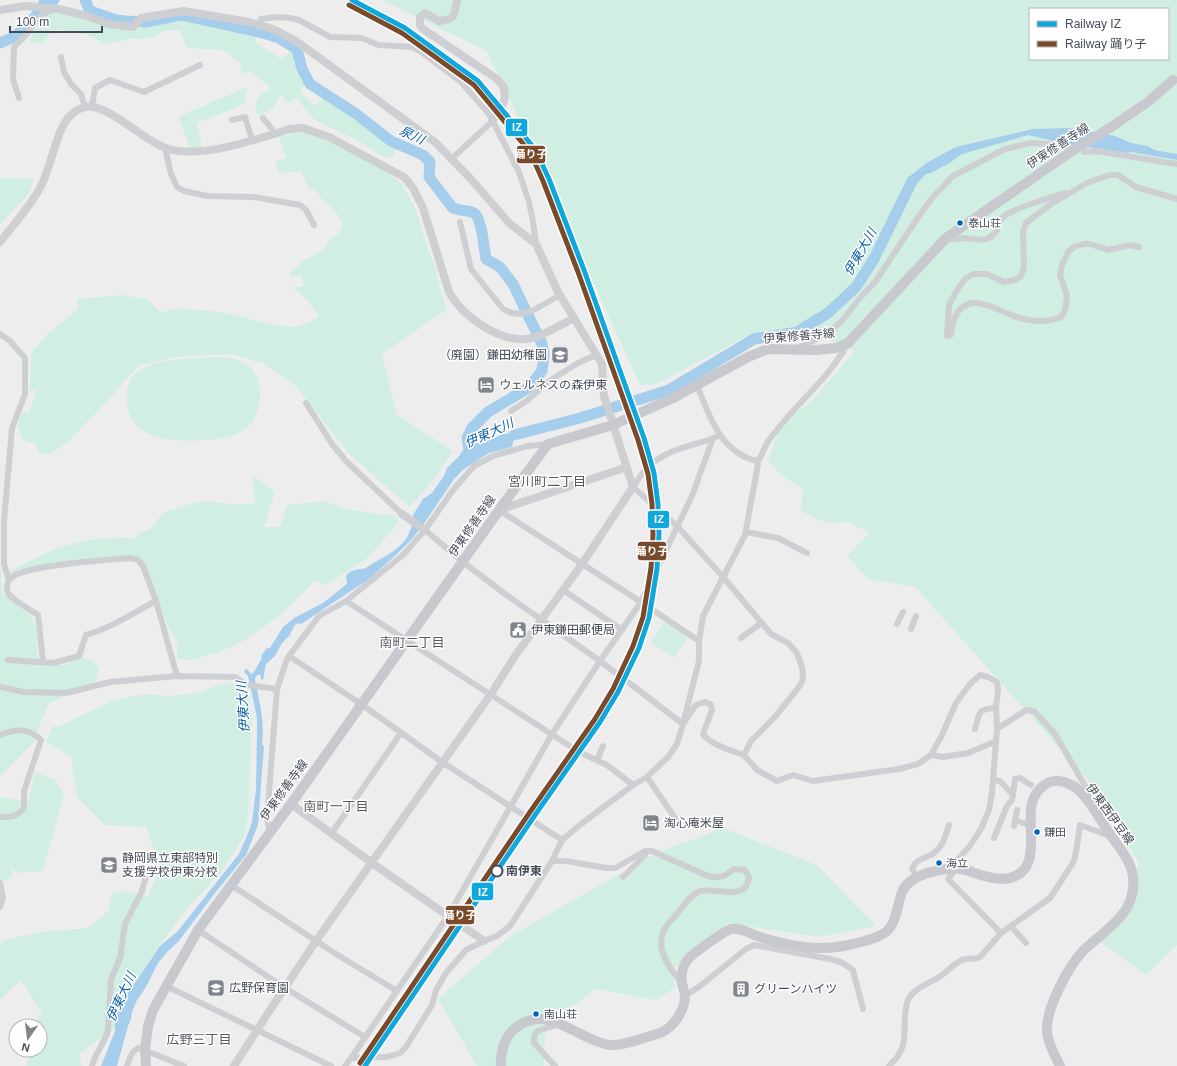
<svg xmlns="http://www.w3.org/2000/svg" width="1177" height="1066" font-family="Helvetica,'Noto Sans JP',sans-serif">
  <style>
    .green { fill: #d1eee3; fill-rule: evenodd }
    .water { fill: #a5cdec }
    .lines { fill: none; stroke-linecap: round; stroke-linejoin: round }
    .river { stroke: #a5cdec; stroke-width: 11 }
    .minor { stroke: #cecfd3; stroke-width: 6 }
    .tertiary { stroke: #cecfd3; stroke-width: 8 }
    .primary { stroke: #c8c9ce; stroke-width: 10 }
    .rail-1-casing { stroke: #fff; stroke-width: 8 }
    .rail-2-casing { stroke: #fff; stroke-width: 8 }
    .rail-1 { stroke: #0ea8de; stroke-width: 5 }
    .rail-2 { stroke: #7a4b2a; stroke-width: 5 }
    .bus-dot { fill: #0065bd; stroke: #fff; stroke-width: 1.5 }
    .stop-dot { fill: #fff; stroke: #454b59; stroke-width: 2 }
    .labels { text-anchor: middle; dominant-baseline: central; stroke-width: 3; stroke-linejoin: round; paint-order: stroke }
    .bus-label { font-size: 11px; fill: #454b59; stroke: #fff; text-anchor: start }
    .street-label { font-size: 12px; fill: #454b59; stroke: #fff }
    .poi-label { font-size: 12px; fill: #454b59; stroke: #fff; text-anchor: start }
    .stop-label { font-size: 12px; font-weight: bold; fill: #454b59; stroke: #fff; text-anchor: start }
    .water-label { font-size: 13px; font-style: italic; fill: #0c61a5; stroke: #fff }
    .neighbourhood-label { font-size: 13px; fill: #595b61; stroke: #fff }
    .line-badge { stroke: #fff; stroke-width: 1.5 }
    .badge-label { font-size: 11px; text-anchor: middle; font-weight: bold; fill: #fff }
  </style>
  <rect width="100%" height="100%" fill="#eeeded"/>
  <g class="green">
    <path d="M382 0H1177V945L1146 975 1101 942 1128 917 1139 863 1091 783 915 587 868 579 847 556 869 533 849 522 826 523 801 511 802 488 782 476 768 460 779 431 794 416 796 412 807 406 855 351 795 326 745 337 656 384 640 385 504 87 486 51ZM1030 9H1168V59H1030Z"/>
    <path d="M60 12 137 29 159 21 181 17 258 34 255 42 281 59 291 51 297 60 296 72 302 82 306 85 300 91 315 106 325 97 387 142 398 146 391 159 371 150 361 142 317 121C308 115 303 107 298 98L287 102 281 94 273 109 259 115 255 111 256 109 255 105 261 93 271 90 270 86 250 72 245 74 240 70 242 65 224 50 187 48 180 30 163 31 155 37 142 39 134 38 104 44C88 33 69 29 50 30L49 35 41 44 31 42 29 40 43 17 49 13Z"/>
    <polygon points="247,87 245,104 197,123 202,147 190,147 178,117"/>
    <polygon points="302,132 312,134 328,140 385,171 401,183 416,210 425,241 434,263 439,285 447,309 382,354 397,415 453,451 435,478 410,507 349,454 296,386 263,363 231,354 176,357 141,365 124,381 112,396 67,443 49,455 39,453 35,444 23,440 17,426 22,413 29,412 36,391 30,390 31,353 50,332 79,308 76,299 122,295 147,299 161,313 175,308 222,312 274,325 296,327 310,322 319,316 309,302 293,287 303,287 302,276 290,277 289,273 298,267 301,262 311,257 325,248 330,239 339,233 343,224 336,212 320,197 319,194 313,189 309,190 301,171 279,173 275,161 286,158 279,137"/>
    <polygon points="0,178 34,178 29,193 0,225"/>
    <path d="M226 357C234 359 243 361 249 366 267 382 262 418 243 431 226 441 190 442 171 440 143 437 124 422 127 393 127 386 131 376 137 372 158 356 201 358 226 357Z"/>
    <path d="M253 476 275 492 264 527H280L287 505 323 501 345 509 395 516 399 522 369 557 326 585 315 581 279 616 245 640 220 652 191 660 177 659V643L169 629 145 565 130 555 11 575 8 572C25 564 42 554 59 548 83 539 111 536 136 538L141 532 150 529 163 513 186 505 207 501 240 505 255 503Z"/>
    <path d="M0 558 2 593C11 600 27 610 33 620 38 630 37 645 38 657L49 664 65 665 81 658 90 659 99 668 96 681 49 703 39 726 34 742 0 777Z"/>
    <polygon points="667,618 685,630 683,635 687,638 674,658 651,643"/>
    <polygon points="237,683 248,692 252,720 248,815 245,835 222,871 189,906 167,935 143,970 115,1028 79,1054 82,1066 27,1066 29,1050 40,1050 40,1026 32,1026 33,1024 42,1014 21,980 0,1000 0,944 8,939 40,932 88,928 108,911 112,893 125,891 149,896 160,866 146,827 105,825 77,797 71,756 46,742 52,726 58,727 112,701 143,694 169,696 202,692 220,684"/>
    <polygon points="35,772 54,779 64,794 43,871 18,873 9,866 14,875 0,884 0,816 8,821 0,814 0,797 28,802"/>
    <polygon points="723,828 817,865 876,926 819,937 728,923 671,971 676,987 656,1000 596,989 545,1026 544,1066 477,1066 438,999 509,937 656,853"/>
  </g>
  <g class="water">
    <polygon points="1069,128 1115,136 1131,143 1148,146 1154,150 1177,154 1177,160 1131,152 1127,153 1068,144 1028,135 962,154 951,162 931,173 926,174 902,199 896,220 895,206 899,195 910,176 928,162 956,147 1033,129"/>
    <path d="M533 431 514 437 512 447 489 453 464 469 454 479 423 525 411 540 396 555 369 579 301 624 298 623 294 626 290 635 282 643 275 656 266 664 263 680 261 679 260 674 256 676 255 679C259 701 265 721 262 744L264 746 258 825 246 855 215 893 178 942 168 951 158 963 146 987 137 1000 132 1012 131 1019 128 1026 117 1066H101L115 1031V1014L118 1008 160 946 178 931 239 854 249 831 252 822 256 790 257 729V718L248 676 244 672 246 668 251 674 254 672 262 658 261 656 267 648H270L283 627 294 618 323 603 347 584 346 576C350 571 357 568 364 569 378 559 397 553 407 537 410 532 412 525 414 520L413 515 423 499 432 493 444 476 447 468 459 456 464 449 476 443H484L503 434Z"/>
  </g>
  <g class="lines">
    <g class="river">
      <path d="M85 0 90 11 116 20 126 21 146 22 181 15 263 33 279 38 297 49 302 69 310 84 355 113 391 141 423 155 430 162 429 177 452 207C458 212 467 209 474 213 482 218 484 249 486 259L500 267 513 284 542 344 544 355 542 371 528 388 488 412 472 428 467 438 470 455"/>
      <polyline points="0,43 16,36 35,17 44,3 54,0"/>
      <polyline points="514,435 580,418 669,390 754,339 797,332 828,313 856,287 874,259 912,181"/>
    </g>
    <g class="minor">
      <polyline points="259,25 261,19 278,17 290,18 299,20 330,37 362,38 378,45 412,47 420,51 460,81 489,114 519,172 529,202 533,222 536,244"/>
      <polyline points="61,57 64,72 71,84 81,94 85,107"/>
      <polyline points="19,98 13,79 14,47 26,35 41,15 54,9"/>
      <polyline points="92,107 95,88 110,80 144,92 200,65"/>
      <polyline points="263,118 275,133"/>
      <polyline points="232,120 245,117 252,140"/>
      <polyline points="165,148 171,174 177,187 184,191 207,196 254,197 300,205 306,210 314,225"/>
      <polyline points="1084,152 1096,151 1177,164"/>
      <path d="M452 159C465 145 480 134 493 120"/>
      <polyline points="460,222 471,269 503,309 512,313 521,314 532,311 560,295"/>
      <path d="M946 238C955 241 956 238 964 238 976 238 986 244 995 233 999 229 999 221 1003 217 1009 210 1055 196 1066 193"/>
      <path d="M1139 247 1130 245 1108 250 1090 244H1084L1074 247 1068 252 1062 265 1060 275 1067 296 1065 310 1061 317C1049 322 1037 322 1024 319 1003 316 970 286 955 317 953 322 952 329 951 335L947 336 949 305 959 287 965 279 973 274H987L1004 282 1015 280 1021 276 1024 268 1023 231 1026 223 1051 204 1087 183 1109 175H1118L1136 187 1177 199"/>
      <polyline points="0,334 10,341 25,358 25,394 12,428 4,521 4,564 8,577"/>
      <polyline points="796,348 813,341 828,333 842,321 859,299 875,282 919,216 933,197 953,176 1005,149 1030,143 1052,144 1075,149"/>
      <path d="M697 385C709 416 721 453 757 461"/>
      <polyline points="306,403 332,444 346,461 402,514"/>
      <polyline points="511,411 528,400 546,383 578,363 596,355"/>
      <path d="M719 436C693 447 664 448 644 471 640 476 637 482 633 487L678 527 724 578 771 634 788 643 797 653 802 667 803 675 802 682 796 691 773 719 751 741 744 755 757 770 777 781 793 775 813 781 899 769 918 764 931 755 942 735 956 703 970 684 980 675 988 677 997 682 998 690 996 707 997 729 992 793 989 810 982 827 970 846 950 868"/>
      <polyline points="499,510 641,602 699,641"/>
      <path d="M425 530 463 562 505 594 600 661 683 724 696 705 705 702 711 705 712 710 703 734C709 744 732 751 744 755"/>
      <polyline points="746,532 778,538 807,553"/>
      <polyline points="563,590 622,630"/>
      <polyline points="346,601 579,752 607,765 633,785"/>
      <polyline points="897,624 903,612"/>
      <polyline points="911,629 916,616"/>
      <polyline points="741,638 761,623"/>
      <polyline points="289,656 361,704 442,762 562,840"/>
      <path d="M8 660 53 663 79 656 86 635C111 628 133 613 156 601"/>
      <path d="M43 661 38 615C31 610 12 600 8 593 6 589 7 582 10 579 21 565 110 560 130 558L138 560 143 566 156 601 177 676"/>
      <polyline points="0,687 24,692 66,693 110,682 177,676 235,677 247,685 277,689"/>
      <path d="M975 729C980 712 977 709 996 708"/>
      <polyline points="997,729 1026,710 1034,711 1055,734 1092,798 1093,805"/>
      <path d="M0 735C16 729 28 727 41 740L24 791V808C17 817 11 817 0 817"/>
      <polyline points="931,755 943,757 968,753 996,741"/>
      <polyline points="597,760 603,746"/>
      <polyline points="647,777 679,824"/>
      <polyline points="993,780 1000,781 1013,795"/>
      <polyline points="1015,820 1032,826"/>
      <polyline points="1014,826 1017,810"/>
      <polyline points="270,833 267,819 277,689 286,662 289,656 319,616 346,601 403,555 425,530 453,490 474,466 493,456 528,446 548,444"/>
      <polyline points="331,834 401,733"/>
      <polyline points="994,838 1007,806 1012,800 1015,779 1020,778 1031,785"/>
      <path d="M552 861H566L607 868H615L645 851H652L708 876C719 879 726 876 734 869L745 870 749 877C747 904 712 885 698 892 690 896 682 907 677 914 673 918 668 923 665 928 654 948 669 968 681 982"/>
      <polyline points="957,868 948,879 1001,933"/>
      <path d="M917 876 912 869C915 859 927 858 934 853 943 846 946 835 949 825"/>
      <polyline points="623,877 645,855"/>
      <polyline points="0,883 3,898 0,907"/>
      <polyline points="231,885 336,954 397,991"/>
      <polyline points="1011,926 1026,943"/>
      <polyline points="198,930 285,988 365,1037"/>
      <polyline points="166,986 331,1066"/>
      <polyline points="685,996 700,986 746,949 754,945 830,959 841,962 853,970 863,1009"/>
      <path d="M351 1058 387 1057 400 1053 406 1047 432 1005 436 990 446 973 466 950 484 941 497 936 510 926 552 861 562 840 581 824 633 785 647 777 668 757 677 744 683 724 699 661V641L703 616 745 535 758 464 757 461C762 457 763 451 766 445 768 440 773 435 777 430 800 400 830 377 848 343"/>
      <path d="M92 1066C95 1053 105 1043 108 1030L111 980 120 958 125 924 142 891 148 869"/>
      <path d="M127 1066C130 1058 131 1051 139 1048L184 1066"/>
      <polyline points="345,1066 351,1058 448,916 552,734 600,661 641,602 692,496 713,438"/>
      <polyline points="555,1066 534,1043 534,1036 537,1031 553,1026 556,1022"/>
      <path d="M889 1066C892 1062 897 1059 899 1054 909 1039 901 1017 908 1000 914 987 932 983 942 975 949 970 956 961 965 959 970 958 975 960 980 957L1001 933 1050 898 1056 889 1074 861 1077 846 1080 825 1110 836"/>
    </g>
    <g class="tertiary">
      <path d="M457 0C454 16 456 19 439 21L425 13 420 17V25L423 29 497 79 504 87 505 97 502 107"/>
      <polyline points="0,10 26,6 59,9 87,16 109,24 133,27 141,18 183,11 249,22 273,29 296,41 435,142 470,178 509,223 536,244 558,292 602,364 604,396 633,487 582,564 515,656 491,694 316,941 270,1010 234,1066"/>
      <polyline points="493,120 498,112"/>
      <path d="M0 242C14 224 31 206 41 186 51 167 57 128 70 116 76 110 84 106 92 107 113 109 143 140 166 148 199 160 257 139 290 129L303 128 329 137 404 177 413 188 423 208 449 292C463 317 502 345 532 338 547 334 560 325 574 318"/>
      <polyline points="499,510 627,467"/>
      <polyline points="402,514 425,530"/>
      <polyline points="291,804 372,863 484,941"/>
    </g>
    <g class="primary">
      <polyline points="146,1066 145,1049 148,1026 153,1010 198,930 291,804 502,506 548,444 613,425 624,420 673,398 748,357 768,349 815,350 836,348 848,343 946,238 1075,149 1110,128 1149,101 1173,80"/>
      <path d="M501 1066C500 1053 504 1039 513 1030 546 1000 576 1040 610 1045 624 1046 647 1037 660 1033 673 1028 684 1012 685 997 685 993 683 988 682 983 680 969 685 960 696 952 703 947 724 931 731 929 742 927 753 936 763 938 779 943 803 948 819 948 835 949 867 942 881 935 898 927 896 905 903 890 911 874 940 869 957 868 974 871 992 882 1010 878 1043 870 1026 825 1032 803 1034 796 1038 790 1043 786 1051 779 1061 780 1069 784 1084 789 1098 816 1107 830 1116 844 1131 859 1133 877 1137 915 1105 929 1083 951 1068 967 1045 1010 1047 1032 1048 1044 1055 1056 1060 1066"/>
    </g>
    <defs>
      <polyline id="rail-1" points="352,0 405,28 478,81 535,149 549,179 584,270 644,438 654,473 658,504 659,535 657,569 649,618 639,648 618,692 600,722 535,815 365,1066"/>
      <polyline id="rail-2" points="349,5 402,33 474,85 530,152 543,181 578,272 638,440 648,474 652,504 653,535 651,568 643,617 633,646 613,689 595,719 530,812 360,1063"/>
    </defs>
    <use href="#rail-1" class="rail-1-casing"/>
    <use href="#rail-2" class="rail-2-casing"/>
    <use href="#rail-1" class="rail-1"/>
    <use href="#rail-2" class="rail-2"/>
  </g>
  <defs>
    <symbol id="school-square" viewBox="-11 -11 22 22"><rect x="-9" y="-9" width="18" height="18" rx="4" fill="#80848d" stroke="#fff"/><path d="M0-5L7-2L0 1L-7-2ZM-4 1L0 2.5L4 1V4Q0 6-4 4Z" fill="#fff"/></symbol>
    <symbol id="hotel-square" viewBox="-11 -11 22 22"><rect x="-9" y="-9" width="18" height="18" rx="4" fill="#80848d" stroke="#fff"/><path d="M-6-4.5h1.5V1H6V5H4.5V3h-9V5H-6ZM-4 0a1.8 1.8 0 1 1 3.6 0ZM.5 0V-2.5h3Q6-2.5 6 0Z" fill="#fff"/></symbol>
    <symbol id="civic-square" viewBox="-11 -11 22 22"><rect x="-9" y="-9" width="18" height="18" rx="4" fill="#80848d" stroke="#fff"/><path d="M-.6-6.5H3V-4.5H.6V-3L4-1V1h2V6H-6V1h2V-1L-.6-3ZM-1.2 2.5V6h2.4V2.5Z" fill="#fff"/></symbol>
    <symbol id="building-square" viewBox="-11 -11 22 22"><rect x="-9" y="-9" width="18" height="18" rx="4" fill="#80848d" stroke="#fff"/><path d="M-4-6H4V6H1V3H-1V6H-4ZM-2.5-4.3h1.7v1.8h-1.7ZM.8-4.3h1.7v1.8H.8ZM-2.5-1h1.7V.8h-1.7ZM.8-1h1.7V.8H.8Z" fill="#fff"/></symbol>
  </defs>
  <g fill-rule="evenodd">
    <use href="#school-square" x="550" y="345" width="20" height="20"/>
    <use href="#hotel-square" x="476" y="375" width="20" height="20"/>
    <use href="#civic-square" x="508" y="620" width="20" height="20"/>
    <use href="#hotel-square" x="641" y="813" width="20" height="20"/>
    <use href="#school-square" x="99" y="855" width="20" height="20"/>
    <use href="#school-square" x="206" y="978" width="20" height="20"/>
    <use href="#building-square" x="731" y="979" width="20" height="20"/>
  </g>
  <g class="bus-dot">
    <circle cx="960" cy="223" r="3.5"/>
    <circle cx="1037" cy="832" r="3.5"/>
    <circle cx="939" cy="863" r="3.5"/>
    <circle cx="536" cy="1014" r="3.5"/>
  </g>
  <circle class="stop-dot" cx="497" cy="871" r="5.5"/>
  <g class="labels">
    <g class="bus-label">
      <text x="968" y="223">泰山荘</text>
      <text x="1044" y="832">鎌田</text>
      <text x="946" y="863">海立</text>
      <text x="544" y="1014">南山荘</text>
    </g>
    <g class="street-label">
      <text transform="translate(1058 146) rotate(-33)">伊東修善寺線</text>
      <text transform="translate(799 336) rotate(-5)">伊東修善寺線</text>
      <text transform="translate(472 526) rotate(-55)">伊東修善寺線</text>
      <text transform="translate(284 790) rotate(-54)">伊東修善寺線</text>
      <text transform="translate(1110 814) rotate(54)">伊東西伊豆線</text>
    </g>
    <g class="poi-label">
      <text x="547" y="355" text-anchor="end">（廃園）鎌田幼稚園</text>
      <text x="499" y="385">ウェルネスの森伊東</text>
      <text x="531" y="630">伊東鎌田郵便局</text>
      <text x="664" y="823">淘心庵米屋</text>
      <text x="122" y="858">静岡県立東部特別<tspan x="122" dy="14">支援学校伊東分校</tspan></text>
      <text x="229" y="988">広野保育園</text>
      <text x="754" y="989">グリーンハイツ</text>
    </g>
    <g class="stop-label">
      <text x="506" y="871">南伊東</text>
    </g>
    <g class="water-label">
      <text transform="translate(412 135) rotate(25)">泉川</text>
      <text transform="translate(860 252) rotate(-60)">伊東大川</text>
      <text transform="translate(489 433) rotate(-25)">伊東大川</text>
      <text transform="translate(243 707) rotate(-94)">伊東大川</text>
      <text transform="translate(121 997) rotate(-65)">伊東大川</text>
    </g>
    <g class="neighbourhood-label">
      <text x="547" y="481">宮川町二丁目</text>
      <text x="412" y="642">南町二丁目</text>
      <text x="336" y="806">南町一丁目</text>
      <text x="199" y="1039">広野三丁目</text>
    </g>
  </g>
  <g class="line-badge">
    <rect x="505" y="118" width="23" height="19" rx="4" fill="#0ea8de"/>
    <rect x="516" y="145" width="30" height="19" rx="4" fill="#7a4b2a"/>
    <rect x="647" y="510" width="23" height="19" rx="4" fill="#0ea8de"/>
    <rect x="637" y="541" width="30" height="20" rx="4" fill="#7a4b2a"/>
    <rect x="471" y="882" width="23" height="19" rx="4" fill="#0ea8de"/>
    <rect x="445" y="905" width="30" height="20" rx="4" fill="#7a4b2a"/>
  </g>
  <g class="badge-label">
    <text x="517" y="131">IZ</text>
    <text x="531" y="158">踊り子</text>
    <text x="659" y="523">IZ</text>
    <text x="652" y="555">踊り子</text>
    <text x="483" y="896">IZ</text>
    <text x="460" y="919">踊り子</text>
  </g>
  <rect x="1029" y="8" width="140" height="52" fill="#ffffff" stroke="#b5b7bd"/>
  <rect x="1037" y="21" width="20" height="6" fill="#0ea8de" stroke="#b5b7bd"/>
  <text x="1065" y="28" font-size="12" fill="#454b59">Railway IZ</text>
  <rect x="1037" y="41" width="20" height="6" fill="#7a4b2a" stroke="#b5b7bd"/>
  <text x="1065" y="48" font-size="12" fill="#454b59">Railway 踊り子</text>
  <g transform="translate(28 1038) rotate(194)"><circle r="19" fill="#ffffff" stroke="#b5b7bd"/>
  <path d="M0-3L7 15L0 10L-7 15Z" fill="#80848d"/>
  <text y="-6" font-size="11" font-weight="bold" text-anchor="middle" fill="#454b59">N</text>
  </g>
  <path d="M10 26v6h92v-6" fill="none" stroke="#454b59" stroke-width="2"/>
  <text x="16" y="26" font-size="12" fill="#454b59" stroke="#ffffff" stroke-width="3" paint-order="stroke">100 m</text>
</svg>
